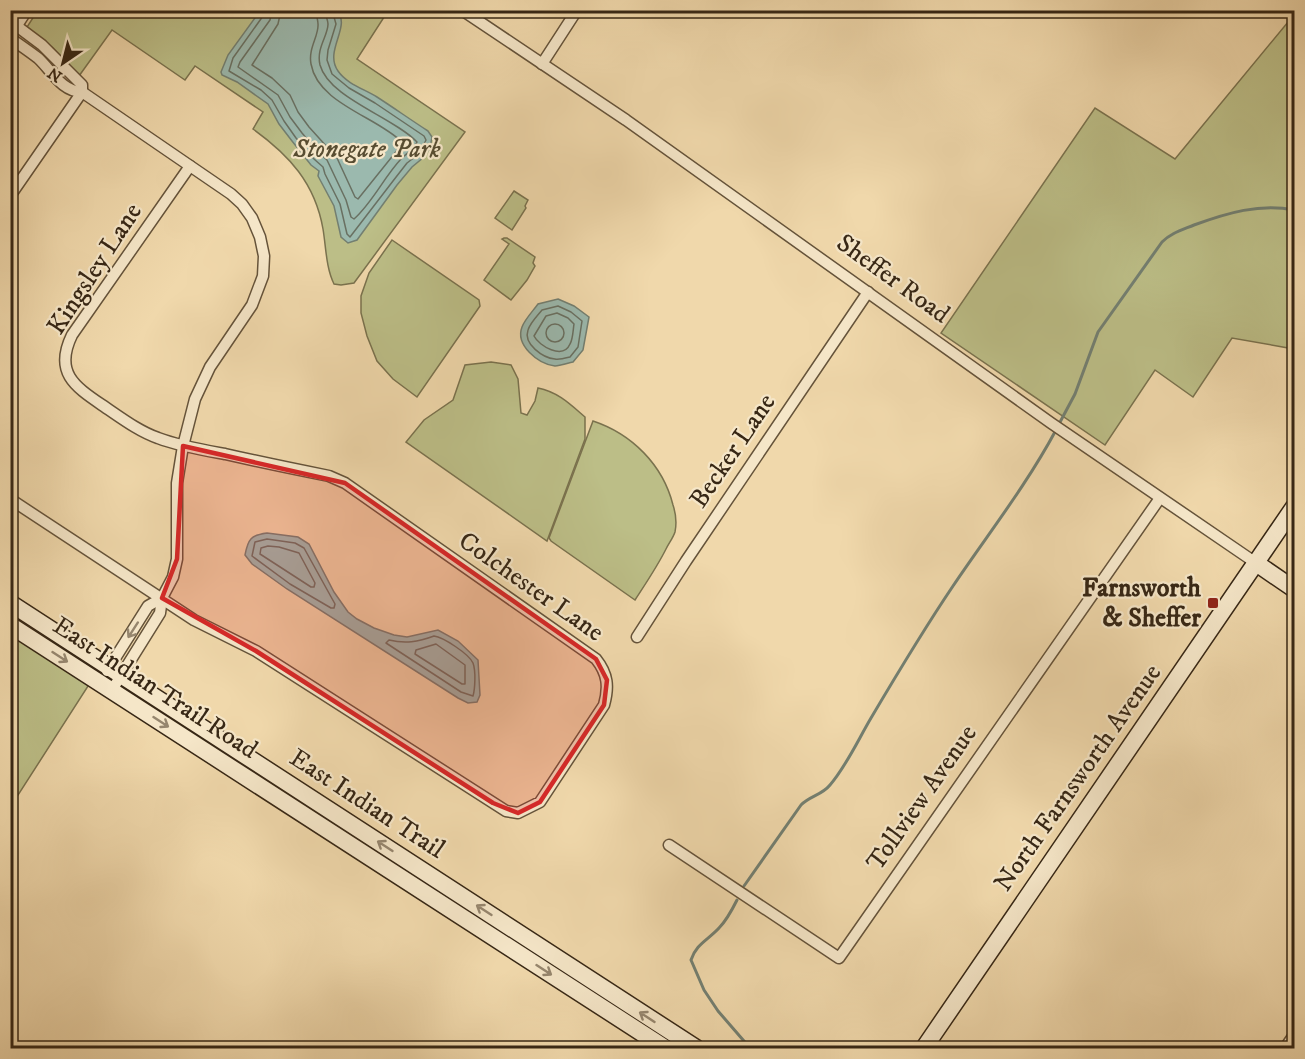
<svg xmlns="http://www.w3.org/2000/svg" width="1305" height="1059" font-family="'IM FELL DW Pica',serif">
  <style>
    .green { fill: #bcbe87; stroke: #7a724e; stroke-width: 1.5 }
    .water { fill: #9bb9ae; stroke: #737f71; stroke-width: 1.5 }
    .lines { fill: none; stroke-linecap: round; stroke-linejoin: round }
    .shore { stroke: #697062; stroke-width: 1.5 }
    .stream { stroke: #737f71; stroke-width: 3 }
    .street-casing { stroke: #65533a; stroke-width: 13 }
    .secondary-casing { stroke: #372715; stroke-width: 19 }
    .street { stroke: #f5e6c8; stroke-width: 10 }
    .secondary { stroke: #f5e6c8; stroke-width: 16 }
    .oneway { stroke: #96866e }
    .marked { fill: #d62828; fill-opacity: 0.2; stroke: #d62828; stroke-width: 4.5; stroke-linejoin: round }
    .poi-dot { fill: #8f2418; stroke: #f5e6c8; stroke-width: 2 }
    .labels { text-anchor: middle; dominant-baseline: central; stroke-width: 4.5; stroke-linejoin: round; paint-order: stroke }
    .park-label { font-size: 26px; font-style: italic; fill: #584d32; stroke: #f5e6c8 }
    .street-label { font-size: 26px; fill: #372715; stroke: #f5e6c8 }
    .poi-label { font-size: 26px; font-weight: bold; fill: #372715; stroke: #f5e6c8; text-anchor: end }
  </style>
  <rect width="100%" height="100%" fill="#f0d8ab"/>
  <filter id="stains"><feTurbulence type="fractalNoise" baseFrequency=".00333" numOctaves="4"/><feColorMatrix values="0 0 0 0 .2 0 0 0 0 .09 0 0 0 0 .02 0 0 0 .5 -.17"/></filter>
  <radialGradient id="worn" r=".72"><stop offset=".6" stop-color="#630" stop-opacity="0"/><stop offset="1" stop-color="#630" stop-opacity=".3"/></radialGradient>
  <g class="green">
    <path d="M38 10 388 11 357 59 465 132 354 283 341 285 334 284C326 268 326 247 323 229 315 183 289 155 253 129L263 112 195 66 185 80 112 30 79 76 53 48 27 27Z"/>
    <polygon points="1288,22 1294,27 1294,349 1232,338 1193,397 1155,370 1105,445 941,333 1095,108 1175,159"/>
    <polygon points="514,191 528,200 525,206 526,208 512,230 495,218"/>
    <polygon points="504,238 507,238 535,257 533,263 535,266 527,280 511,300 484,280 509,244 502,239"/>
    <polygon points="392,240 479,300 480,306 417,397 393,379 377,361 367,336 361,313 361,296 369,273"/>
    <path d="M491 362 511 365 518 379 521 413 527 415 535 401 538 388C558 392 570 404 585 417V439L547 541 406 442 424 420 453 400 465 365Z"/>
    <path d="M593 421C632 434 663 465 673 505 676 514 677 522 675 532 673 538 669 543 666 549 657 567 646 583 635 600L551 541 549 538Z"/>
    <polygon points="11,632 90,683 11,806"/>
  </g>
  <g class="water">
    <path d="M260 11 335 10C354 24 323 50 338 71 347 84 364 89 377 97 394 108 411 120 428 131L432 137 430 148 424 157 412 167 397 185 357 240 348 243 341 237 334 206 318 176 319 171 311 165 292 141 279 124 268 104 237 82 222 75 221 72 228 55Z"/>
    <path d="M558 299 574 306 589 317 583 350 573 362C568 363 560 366 555 366 538 364 515 345 522 327 525 319 533 311 538 304Z"/>
    <path d="M267 533 298 537 309 544 334 592 348 612 357 619 374 628 394 635 407 637 438 630 458 641 478 660 480 695 477 702 468 703 458 698 287 589 252 564 245 555C248 539 251 535 267 533Z"/>
  </g>
  <g class="lines">
    <g class="shore">
      <polyline points="264,10 263,16 233,58 229,71 261,90 272,100 284,121 296,138 314,159 323,167 325,174 340,204 347,234 350,237 393,181 407,163 420,153 426,140 424,136 375,103 349,88 332,74 327,60 328,50 336,24 332,10"/>
      <path d="M272 10 270 20 240 62 238 67 278 95 290 117 302 133 319 153 327 160 346 200 351 217 354 219C373 202 384 177 401 159 407 153 414 149 417 142 393 117 329 98 320 65 316 48 328 36 328 24 328 20 325 15 325 10"/>
      <path d="M281 10 278 24 252 65 272 78 290 95 298 112 309 127 337 158 355 197 358 199 403 143C378 117 318 104 311 64 308 48 319 36 318 24 318 20 316 15 316 10"/>
      <path d="M558 306 571 312 582 321 578 347 570 357C566 358 559 360 555 359 543 358 523 344 528 330 530 323 537 316 542 310Z"/>
      <path d="M557 313 568 318 574 324C573 330 573 339 570 344 563 360 539 346 534 336L546 316Z"/>
      <circle cx="555" cy="333" r="9"/>
      <polygon points="267,539 295,543 304,548 335,604 334,608 331,608 290,584 252,556 255,542"/>
      <polygon points="268,546 279,547 299,553 315,583 314,587 311,587 260,554 261,548"/>
      <path d="M434 636C443 637 469 654 473 663 476 671 475 689 473 696L461 692 386 643 389 640C405 644 418 642 434 636Z"/>
      <polygon points="436,644 465,665 465,684 462,684 415,654 416,650"/>
    </g>
    <g class="stream">
      <path d="M1059 424 1075 394 1098 332 1162 242C1171 233 1182 230 1194 225 1227 213 1260 203 1294 210"/>
      <path d="M744 886 801 805C810 796 822 795 830 785 847 765 858 740 871 718 897 674 924 629 953 586 988 534 1026 486 1056 430"/>
      <path d="M737 900C732 910 727 920 719 928 708 940 696 944 691 960L704 990 718 1011 750 1048"/>
    </g>
    <defs>
      <g id="street">
        <polyline points="462,10 626,120 1051,423 1256,563"/>
        <polyline points="10,21 42,45 82,85 82,92"/>
        <polyline points="14,30 27,10"/>
        <path d="M10 38C20 45 29 51 38 58 52 71 61 91 82 92L231 194 242 204 252 218 260 237 264 256 263 276 252 305 210 367 195 399 183 446 177 483V559L173 577 162 598 160 613 112 690"/>
        <polyline points="542,64 577,10"/>
        <polyline points="10,196 82,92"/>
        <path d="M10 499 194 620 256 651 506 811 518 813 540 802 604 705C609 687 608 674 596 659L345 483 329 476C294 469 260 462 225 454 203 450 179 446 158 438 138 431 120 417 102 405 74 386 54 372 72 335L190 166"/>
        <polyline points="637,637 686,561 868,292"/>
        <polyline points="107,671 148,606 162,598"/>
        <polyline points="669,845 839,958 1160,498"/>
        <polyline points="1285,1048 1294,1035"/>
      </g>
      <g id="secondary">
        <polyline points="1256,563 1294,589"/>
        <polyline points="10,603 696,1048"/>
        <polyline points="10,625 665,1048"/>
        <polyline points="924,1048 1294,507"/>
      </g>
    </defs>
    <use href="#street" class="street-casing"/>
    <use href="#secondary" class="secondary-casing"/>
    <use href="#street" class="street"/>
    <use href="#secondary" class="secondary"/>
  </g>
  <defs><path id="oneway-shaft" d="M-6 0H5M1.5-3L5.5 0L1.5 3" fill="none" stroke-width="1.6" stroke-linecap="round" stroke-linejoin="round" transform="scale(1.5)"/></defs>
  <g class="oneway">
    <use href="#oneway-shaft" transform="translate(133 630) rotate(123)"/>
    <use href="#oneway-shaft" transform="translate(60 657) rotate(33)"/>
    <use href="#oneway-shaft" transform="translate(161 722) rotate(33)"/>
    <use href="#oneway-shaft" transform="translate(385 846) rotate(-147)"/>
    <use href="#oneway-shaft" transform="translate(484 910) rotate(-147)"/>
    <use href="#oneway-shaft" transform="translate(544 970) rotate(33)"/>
    <use href="#oneway-shaft" transform="translate(647 1017) rotate(-147)"/>
  </g>
  <path class="marked" d="M183 446 345 483 596 659 607 680 604 705 540 802 518 813 493 803 256 651 162 598 177 559Z"/>
  <rect class="poi-dot" x="1207" y="597" width="12" height="12" rx="3"/>
  <g class="labels">
    <g class="park-label">
      <text x="367" y="149">Stonegate Park</text>
    </g>
    <g class="street-label">
      <text transform="translate(95 269) rotate(-57)">Kingsley Lane</text>
      <text transform="translate(893 279) rotate(36)">Sheffer Road</text>
      <text transform="translate(733 451) rotate(-56)">Becker Lane</text>
      <text transform="translate(531 587) rotate(35)">Colchester Lane</text>
      <text transform="translate(155 688) rotate(33)">East Indian Trail Road</text>
      <text transform="translate(1078 778) rotate(-55)">North Farnsworth Avenue</text>
      <text transform="translate(922 798) rotate(-55)">Tollview Avenue</text>
      <text transform="translate(367 804) rotate(33)">East Indian Trail</text>
    </g>
    <g class="poi-label">
      <text x="1201" y="588">Farnsworth<tspan x="1201" dy="30">&amp; Sheffer</tspan></text>
    </g>
  </g>
  <rect width="1305" height="1059" fill="none" stroke="#f0d8ab" stroke-width="36"/>
  <rect x="12" y="12" width="1281" height="1035" fill="none" stroke="#372715" stroke-width="3"/>
  <rect x="18" y="18" width="1269" height="1023" fill="none" stroke="#372715" stroke-width="1.5"/>
  <g transform="translate(63 63) rotate(215)" stroke="#f5e6c8" stroke-width="4.5" paint-order="stroke">
  <path d="M0-4.5L10 22L0 15L-10 22Z" fill="#372715"/>
  <text y="-9" font-size="16" font-weight="bold" text-anchor="middle" fill="#372715">N</text>
  </g>
  <rect width="100%" height="100%" filter="url(#stains)"/>
  <rect width="100%" height="100%" fill="url(#worn)"/>
</svg>
